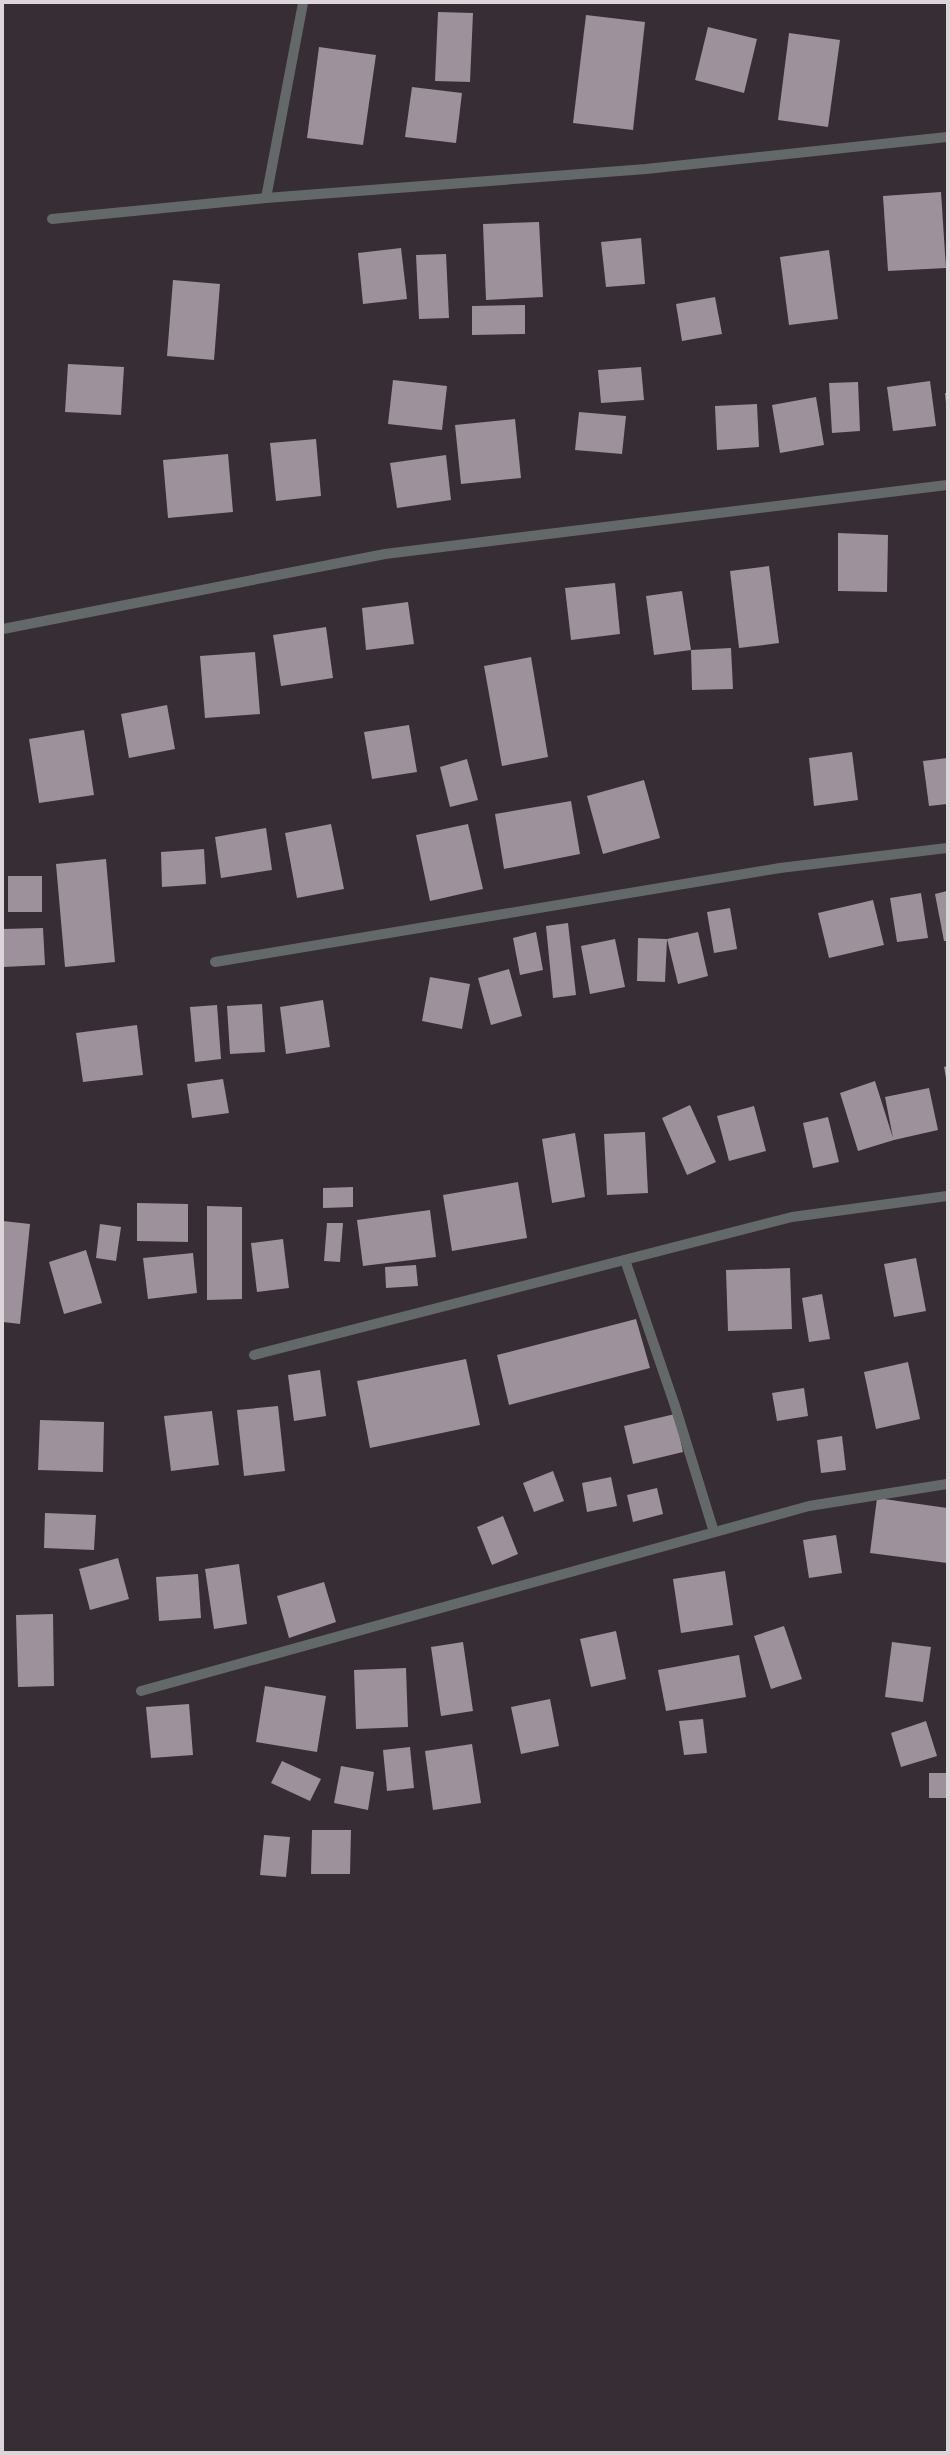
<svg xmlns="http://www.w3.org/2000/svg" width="950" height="2455" font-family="'Asap Condensed',sans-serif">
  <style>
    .building { fill: #9d919b }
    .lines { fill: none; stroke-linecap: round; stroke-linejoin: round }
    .minor { stroke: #636968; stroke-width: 10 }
  </style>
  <rect width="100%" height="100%" fill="#372d35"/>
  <g class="building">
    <polygon points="438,12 473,13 470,82 435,81"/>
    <polygon points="586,15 645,22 633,130 573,123"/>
    <polygon points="708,27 757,39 744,93 695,80"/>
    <polygon points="789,33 840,40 828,127 778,120"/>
    <polygon points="319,47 376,55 363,145 307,138"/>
    <polygon points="412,87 462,93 456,143 405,137"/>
    <polygon points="941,192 946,268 888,271 883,196"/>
    <polygon points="539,222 543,297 486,300 483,224"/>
    <polygon points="641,238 645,284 606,287 601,242"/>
    <polygon points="401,248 407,299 363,304 358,253"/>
    <polygon points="829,250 838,319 789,325 780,257"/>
    <polygon points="446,254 449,318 419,319 416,255"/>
    <polygon points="173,280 220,284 214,360 167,356"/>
    <polygon points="715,297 722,334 682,341 676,304"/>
    <polygon points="525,305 525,334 472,335 472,306"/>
    <polygon points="68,364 124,367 121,415 65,412"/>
    <polygon points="641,367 644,400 601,403 598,370"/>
    <polygon points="393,380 447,386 442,430 388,424"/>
    <polygon points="930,381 936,426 893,431 887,387"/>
    <polygon points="858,382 860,431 832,433 829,383"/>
    <polygon points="945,393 947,393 947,403 946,403"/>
    <polygon points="816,397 824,445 780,453 772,405"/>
    <polygon points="757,404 759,447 717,450 715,406"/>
    <polygon points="579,412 626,416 622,454 575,450"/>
    <polygon points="515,419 521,478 461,484 455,425"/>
    <polygon points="316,439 321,496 276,501 270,443"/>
    <polygon points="228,454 233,512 168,518 163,460"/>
    <polygon points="446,455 451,500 397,508 390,463"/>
    <polygon points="838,533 888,535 887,592 838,591"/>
    <polygon points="769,566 779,643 739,648 730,571"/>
    <polygon points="615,583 620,634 571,640 565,588"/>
    <polygon points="682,591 691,650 654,655 646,596"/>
    <polygon points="408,602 414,644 366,650 362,608"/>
    <polygon points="326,627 333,678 281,686 273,635"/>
    <polygon points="731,648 733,689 692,690 691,650"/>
    <polygon points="255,652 260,714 205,718 200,656"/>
    <polygon points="531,657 548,757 502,766 484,666"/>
    <polygon points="167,705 175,749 129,758 121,714"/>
    <polygon points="409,725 417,772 372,779 364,732"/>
    <polygon points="84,730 94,795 39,803 29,739"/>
    <polygon points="852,752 858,800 814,806 809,758"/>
    <polygon points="947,758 947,804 929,806 923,761"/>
    <polygon points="467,759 478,800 450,807 440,767"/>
    <polygon points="644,780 660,838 603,854 587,796"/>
    <polygon points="571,801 580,854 504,869 495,814"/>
    <polygon points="331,824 344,889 297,898 285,833"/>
    <polygon points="468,824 483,889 430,901 416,835"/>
    <polygon points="266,828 272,870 221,878 215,837"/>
    <polygon points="204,849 206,884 162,887 161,852"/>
    <polygon points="106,859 115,962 65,967 56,864"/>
    <rect x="8" y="876" width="34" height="36"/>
    <polygon points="947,891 947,941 944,941 935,894"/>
    <polygon points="921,893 928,938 897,942 890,898"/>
    <polygon points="873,900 884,945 829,958 818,913"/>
    <polygon points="730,908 737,949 714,953 707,912"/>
    <polygon points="568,923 576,995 553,998 546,926"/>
    <polygon points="43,928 45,965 3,967 3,929"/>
    <polygon points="536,932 543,970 520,975 513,938"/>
    <polygon points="698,932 708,976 678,984 667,939"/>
    <polygon points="638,938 667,939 665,982 637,981"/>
    <polygon points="615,939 625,987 590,994 581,946"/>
    <polygon points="509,969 522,1016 491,1025 478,978"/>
    <polygon points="430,977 470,984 462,1029 422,1021"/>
    <polygon points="323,1000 330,1047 286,1054 280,1007"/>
    <polygon points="262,1004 265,1052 230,1054 227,1006"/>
    <polygon points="217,1005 221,1059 195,1062 190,1007"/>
    <polygon points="137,1025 143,1075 83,1082 76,1033"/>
    <polygon points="947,1066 947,1078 946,1078 944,1067"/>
    <polygon points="223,1079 229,1113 192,1118 187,1084"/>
    <polygon points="875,1081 893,1138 885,1097 929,1088 938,1130 894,1140 858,1151 840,1093"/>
    <polygon points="690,1105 716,1162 687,1175 662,1118"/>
    <polygon points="754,1106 766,1151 729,1161 717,1116"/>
    <polygon points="828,1117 839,1162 813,1168 803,1123"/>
    <polygon points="645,1132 648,1193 607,1195 604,1134"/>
    <polygon points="575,1133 585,1197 552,1203 542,1139"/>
    <polygon points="518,1182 527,1238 452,1251 443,1195"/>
    <polygon points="353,1187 353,1207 323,1208 323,1188"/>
    <polygon points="137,1203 188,1204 188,1242 137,1241"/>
    <polygon points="207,1206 242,1207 242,1299 207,1300"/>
    <polygon points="430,1210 436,1257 363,1266 357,1220"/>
    <polygon points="3,1221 30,1224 20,1324 3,1322"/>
    <polygon points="327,1223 343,1223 340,1262 324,1261"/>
    <polygon points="100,1224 121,1227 116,1261 96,1258"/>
    <polygon points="283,1239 289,1288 257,1292 251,1243"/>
    <polygon points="86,1250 102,1303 64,1314 49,1262"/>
    <polygon points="193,1253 197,1293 148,1299 143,1258"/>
    <polygon points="916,1258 926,1311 894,1317 884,1264"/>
    <polygon points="416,1265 418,1286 386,1288 385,1267"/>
    <polygon points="790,1268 792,1329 728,1331 726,1270"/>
    <polygon points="822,1294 830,1339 809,1342 802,1298"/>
    <polygon points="636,1319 650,1368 509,1405 497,1355"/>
    <polygon points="466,1359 480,1425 370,1448 357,1381"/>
    <polygon points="908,1362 920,1419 876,1429 864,1372"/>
    <polygon points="320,1370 326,1416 294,1421 288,1375"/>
    <polygon points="804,1388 808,1416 777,1421 772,1393"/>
    <polygon points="278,1406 285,1471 244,1476 237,1410"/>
    <polygon points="212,1411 219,1465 171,1471 164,1416"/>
    <polygon points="675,1414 683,1452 633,1464 624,1426"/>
    <polygon points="40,1420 104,1422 103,1472 38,1470"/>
    <polygon points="842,1436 846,1470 821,1473 817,1440"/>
    <polygon points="553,1471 564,1501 534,1512 523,1483"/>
    <polygon points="611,1477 617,1506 587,1512 582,1483"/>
    <polygon points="657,1488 663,1514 633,1522 627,1495"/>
    <polygon points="877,1498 947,1508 947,1563 870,1553"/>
    <polygon points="45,1513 96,1515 94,1550 44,1548"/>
    <polygon points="503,1516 518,1554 492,1565 477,1527"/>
    <polygon points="836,1535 842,1573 809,1578 803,1540"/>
    <polygon points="118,1558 129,1599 90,1610 79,1569"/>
    <polygon points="239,1564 247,1624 214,1629 205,1569"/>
    <polygon points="725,1571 733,1625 681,1633 673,1579"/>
    <polygon points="198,1574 201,1618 159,1621 156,1577"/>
    <polygon points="324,1582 336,1622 289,1638 277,1596"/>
    <polygon points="53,1614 54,1686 18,1687 16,1615"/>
    <polygon points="784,1626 802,1679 771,1689 754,1636"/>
    <polygon points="616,1631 626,1679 591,1687 580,1639"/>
    <polygon points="463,1642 473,1711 441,1716 431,1647"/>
    <polygon points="892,1642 931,1647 923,1702 885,1697"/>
    <polygon points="739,1655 746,1697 666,1711 658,1670"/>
    <polygon points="406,1668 408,1727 356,1729 354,1670"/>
    <polygon points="265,1686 326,1696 317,1752 256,1742"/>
    <polygon points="550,1699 559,1746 521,1754 511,1707"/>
    <polygon points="189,1704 193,1755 151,1758 146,1707"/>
    <polygon points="703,1719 707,1753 684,1755 679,1721"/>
    <polygon points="926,1721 937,1756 901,1767 891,1733"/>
    <polygon points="472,1744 481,1803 433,1810 425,1751"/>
    <polygon points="410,1747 414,1788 387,1791 383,1750"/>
    <polygon points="282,1761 321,1779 310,1801 271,1783"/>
    <polygon points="341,1766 374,1772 368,1810 334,1803"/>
    <rect x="929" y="1773" width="18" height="25"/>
    <polygon points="312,1830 351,1830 350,1874 311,1874"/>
    <polygon points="264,1835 290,1837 286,1877 260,1875"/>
  </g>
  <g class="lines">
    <g class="minor">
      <polyline points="266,198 303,3"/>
      <polyline points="52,219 266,198 646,169 947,137"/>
      <polyline points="3,629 385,554 947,485"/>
      <polyline points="215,962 780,868 947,848"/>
      <polyline points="625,1260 675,1406 714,1532"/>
      <polyline points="254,1355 792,1217 947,1196"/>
      <polyline points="141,1691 809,1506 947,1484"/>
    </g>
  </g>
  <rect width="950" height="2455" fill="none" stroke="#dcd6db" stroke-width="8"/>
</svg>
